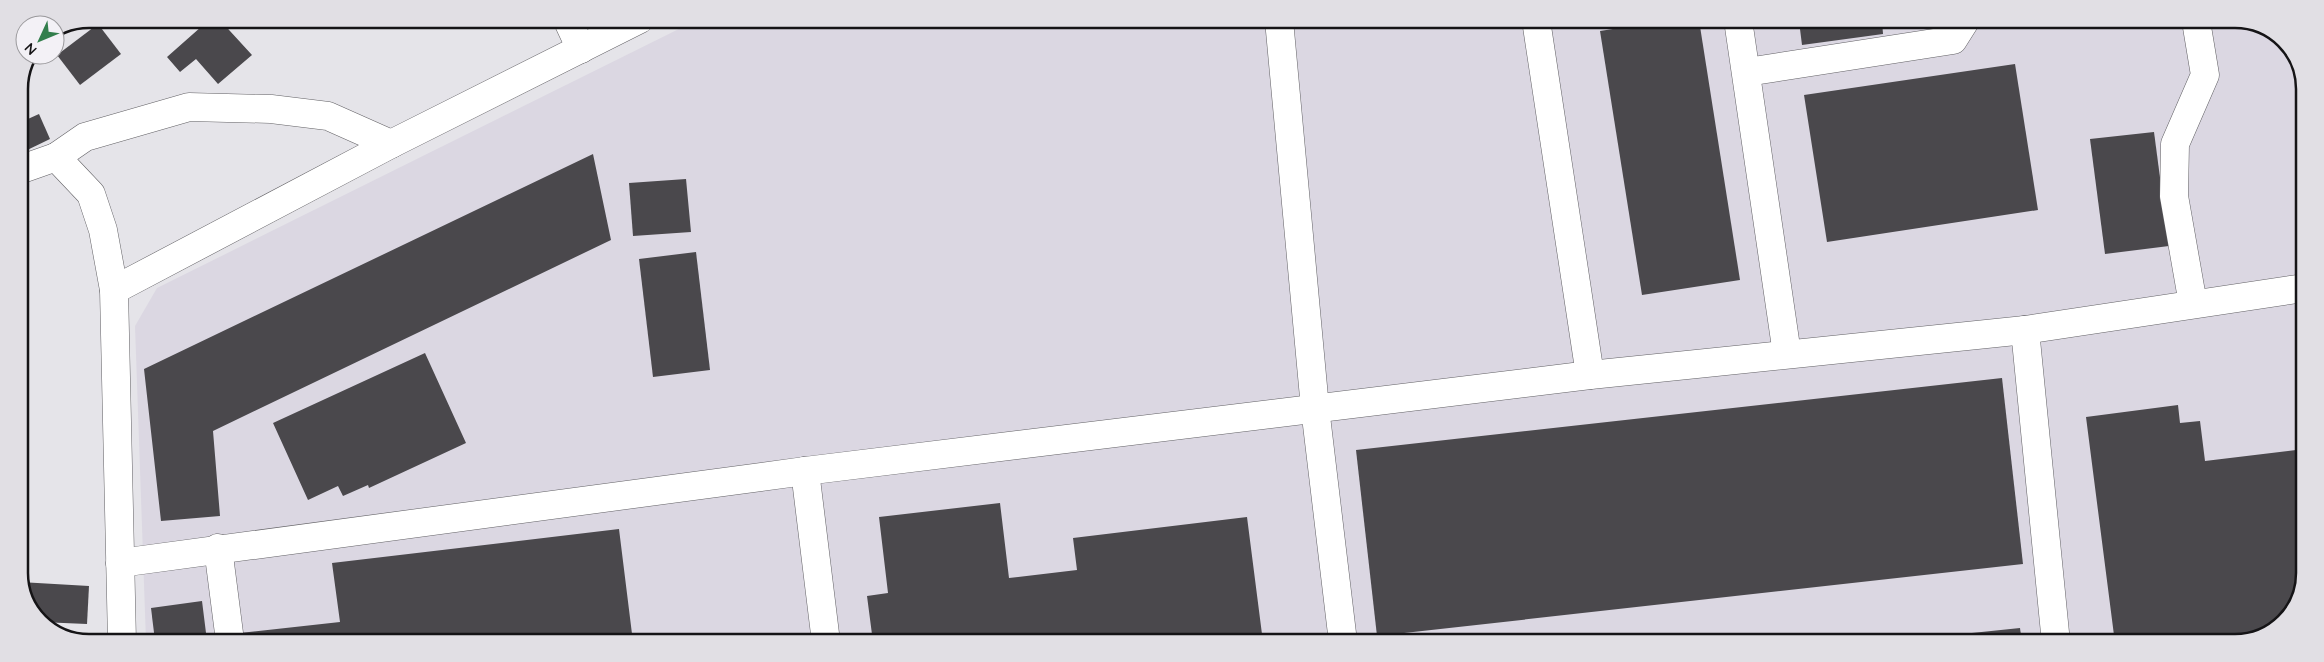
<svg xmlns="http://www.w3.org/2000/svg" width="2324" height="662" font-family="Quicksand,sans-serif">
  <style>
    .built { fill: #dbd7e2 }
    .building { fill: #4a484c }
    .lines { fill: none; stroke-linecap: round; stroke-linejoin: round }
    .minor-casing { stroke: #626165; stroke-width: 29 }
    .minor { stroke: #fff; stroke-width: 28 }
    .rim { fill: none; stroke: #151416; stroke-width: 2.5 }
  </style>
  <rect width="100%" height="100%" fill="#e5e4e9"/>
  <polygon class="built" points="699,19 2253,21 2288,43 2305,83 2303,591 2278,629 2236,643 146,641 135,326 157,288"/>
  <g class="building">
    <polygon points="210,19 219,19 252,55 218,84 196,59 180,72 167,57"/>
    <polygon points="1670,20 1699,20 1740,280 1642,295 1600,31"/>
    <polygon points="1799,21 1882,21 1883,34 1802,45"/>
    <polygon points="98,24 121,54 80,85 57,55"/>
    <polygon points="2015,64 2038,210 1827,242 1804,95"/>
    <polygon points="39,114 50,139 19,154 19,123"/>
    <polygon points="2154,132 2169,246 2105,254 2090,139"/>
    <polygon points="593,154 611,240 213,431 220,516 161,521 144,369"/>
    <polygon points="686,179 691,232 633,236 629,183"/>
    <polygon points="696,252 710,370 653,377 639,259"/>
    <polygon points="425,353 466,443 369,488 368,485 343,496 338,486 308,500 273,423"/>
    <polygon points="2002,378 2023,564 1377,636 1356,450"/>
    <polygon points="2178,405 2180,423 2200,421 2205,461 2304,449 2303,591 2278,629 2236,643 2115,643 2086,417"/>
    <polygon points="1000,503 1009,578 1077,570 1073,538 1247,517 1263,642 873,642 867,596 888,593 879,517"/>
    <polygon points="619,529 633,642 241,641 240,633 340,622 332,563"/>
    <polygon points="20,582 89,586 87,624 40,622 36,619"/>
    <polygon points="202,601 207,641 155,641 151,608"/>
    <polygon points="2020,628 2022,643 1944,643 1943,636"/>
  </g>
  <g class="lines">
    <defs>
      <g id="minor">
        <polyline points="567,19 581,49"/>
        <polyline points="1279,20 1315,408 1343,642"/>
        <polyline points="1536,20 1590,375"/>
        <polyline points="1738,20 1787,354"/>
        <polyline points="1747,72 1953,40 1965,21"/>
        <polyline points="56,157 85,137 189,107 271,109 328,116 391,144"/>
        <polyline points="19,170 56,157 91,194 103,230 114,290 122,641"/>
        <polyline points="114,290 391,144 640,19"/>
        <polyline points="2193,304 2174,196 2175,144 2205,75 2196,21"/>
        <polyline points="2025,330 2056,643"/>
        <polyline points="805,471 826,642"/>
        <polyline points="218,548 230,641"/>
        <polyline points="120,563 805,471 1590,375 2025,330 2304,288"/>
      </g>
    </defs>
    <use href="#minor" class="minor-casing"/>
    <use href="#minor" class="minor"/>
  </g>
  <path d="M0 0H2324V662H0ZM89 28H2235A61 61 0 0 1 2296 89V573A61 61 0 0 1 2235 634H89A61 61 0 0 1 28 573V89A61 61 0 0 1 89 28Z" fill="#e1dfe4" fill-rule="evenodd"/>
  <path class="rim" d="M89 28H2235A61 61 0 0 1 2296 89V573A61 61 0 0 1 2235 634H89A61 61 0 0 1 28 573V89A61 61 0 0 1 89 28Z"/>
  <g transform="translate(40 40) rotate(226)"><circle r="24" fill="#f3f1f6" stroke="#9a999c"/>
  <path d="M0-4L9 19L0 12L-9 19Z" fill="#327e4c"/>
  <text y="-8" font-size="14" font-weight="bold" text-anchor="middle" fill="#151416">N</text>
  </g>
</svg>
